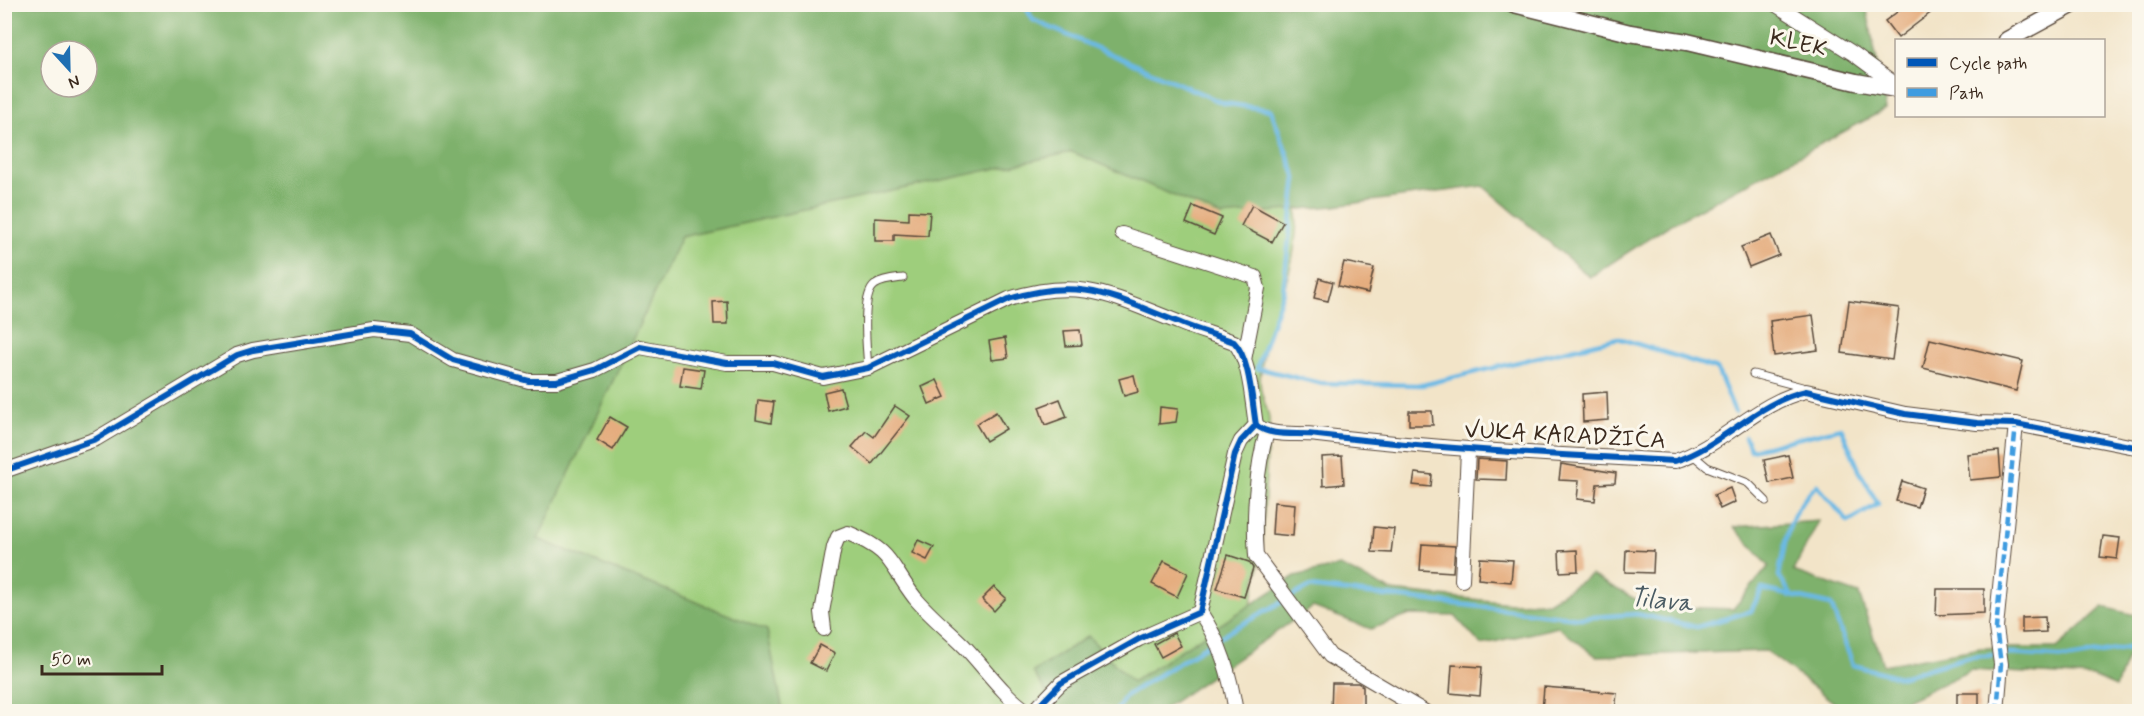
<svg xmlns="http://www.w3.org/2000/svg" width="2144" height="716" font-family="Mynerve,sans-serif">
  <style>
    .green { fill: #9ece7c; stroke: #6c7c4d; stroke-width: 1.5; fill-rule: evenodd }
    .forest { fill: #7eb16c; stroke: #5c6e45; stroke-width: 1.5; fill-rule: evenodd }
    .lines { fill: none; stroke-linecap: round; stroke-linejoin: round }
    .stream { stroke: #6ab9e5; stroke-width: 4.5 }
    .building { fill: #e5ad7f }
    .service-casing { stroke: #564638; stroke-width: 9 }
    .minor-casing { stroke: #564638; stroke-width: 16 }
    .tertiary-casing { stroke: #564638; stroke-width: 19 }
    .service { stroke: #fff; stroke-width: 7 }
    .minor { stroke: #fff; stroke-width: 14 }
    .tertiary { stroke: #fff; stroke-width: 16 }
    .quiet { stroke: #3f9ce0; stroke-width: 4.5; stroke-dasharray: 9 4.5; stroke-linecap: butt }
    .cycleway-casing { stroke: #fbf7ec; stroke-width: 10 }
    .cycleway { stroke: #0057b8; stroke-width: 6 }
    .labels { text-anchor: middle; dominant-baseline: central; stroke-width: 6; stroke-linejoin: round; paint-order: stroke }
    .street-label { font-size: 24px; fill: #3b2a1e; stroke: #fbf7ec }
    .water-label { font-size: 26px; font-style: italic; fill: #4b5c64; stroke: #fbf7ec }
  </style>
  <rect width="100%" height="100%" fill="#fbf7ec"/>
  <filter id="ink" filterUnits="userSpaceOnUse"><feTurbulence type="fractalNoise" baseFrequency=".0167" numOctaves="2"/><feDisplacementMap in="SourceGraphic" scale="12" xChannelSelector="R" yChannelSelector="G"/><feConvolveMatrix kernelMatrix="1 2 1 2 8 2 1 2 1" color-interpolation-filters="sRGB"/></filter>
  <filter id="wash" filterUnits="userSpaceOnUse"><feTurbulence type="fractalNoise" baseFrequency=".008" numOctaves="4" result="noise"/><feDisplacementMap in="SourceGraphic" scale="24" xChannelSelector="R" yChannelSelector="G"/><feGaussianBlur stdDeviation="1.35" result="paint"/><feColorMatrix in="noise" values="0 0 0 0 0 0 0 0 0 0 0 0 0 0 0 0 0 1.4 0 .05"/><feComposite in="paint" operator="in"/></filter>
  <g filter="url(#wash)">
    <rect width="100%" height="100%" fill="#f2e4c8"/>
    <path class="green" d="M4 5H1041L1298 196C1297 215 1297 236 1293 255 1286 294 1266 330 1261 370 1256 401 1274 406 1268 435L1262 551 1246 629 1092 711H5ZM51 51H87V87H51Z"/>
    <g class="forest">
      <path d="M4 5H1866L1886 109 1668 226 1590 277 1483 186 1334 206 1221 216 1072 152 681 237 538 539 767 630 783 711H5ZM51 51H87V87H51Z"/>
      <polygon points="1819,521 1793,571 1859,594 1883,665 1981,648 2057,648 2103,607 2139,616 2139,655 2127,657 2116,687 2093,677 1971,670 1885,711 1845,711 1766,651 1596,656 1558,627 1481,645 1455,616 1410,615 1371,629 1313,607 1160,711 1058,711 1033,672 1088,636 1132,682 1295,576 1340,566 1391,591 1511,603 1548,602 1591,575 1648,606 1733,609 1769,566 1734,527"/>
    </g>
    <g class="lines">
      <g class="stream">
        <polyline points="1024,4 1033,20 1223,103 1271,110 1296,178 1283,292 1257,368 1319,383 1422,385 1618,338 1717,369 1735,412"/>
        <path d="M1745 437 1751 450 1841 428 1860 472 1878 504 1848 522 1817 485C1787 514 1786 536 1779 576L1791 595"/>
        <polyline points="1116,712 1125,696 1235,628 1309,587 1579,618 1637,614 1697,627 1751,611 1762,589 1831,605 1853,665 1899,677 1968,657 2012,654 2070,658 2140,646"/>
      </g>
    </g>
    <g id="blocks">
      <g class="building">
        <polygon points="1908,4 1942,4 1898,38 1885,21"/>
        <polygon points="1252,205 1283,222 1272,242 1241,226"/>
        <polygon points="1193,206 1222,218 1214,235 1186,223"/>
        <polygon points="909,211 930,212 928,236 894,234 894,241 875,241 875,218 909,220"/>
        <polygon points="1771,235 1779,255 1749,267 1741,247"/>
        <polygon points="1344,262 1374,268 1368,293 1338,286"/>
        <polygon points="1319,278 1333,282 1328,301 1314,298"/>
        <polygon points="727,301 728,324 714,324 713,302"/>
        <polygon points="1849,301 1899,308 1892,360 1842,353"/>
        <polygon points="1813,315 1818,350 1774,356 1770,321"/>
        <polygon points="1080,330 1082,345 1066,346 1064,331"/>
        <polygon points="1005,338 1008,358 992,360 989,341"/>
        <polygon points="1930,339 2023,361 2016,391 1923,368"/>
        <polygon points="683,367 704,370 701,389 680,386"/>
        <polygon points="1134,375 1138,392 1124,396 1119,379"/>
        <polygon points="937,380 945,397 929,404 922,387"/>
        <polygon points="841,388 846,406 828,411 824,392"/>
        <polygon points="1607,392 1608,420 1583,422 1582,394"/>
        <polygon points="1060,399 1067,417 1045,425 1039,407"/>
        <polygon points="758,400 774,402 771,423 756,420"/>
        <polygon points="895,406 910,416 872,464 852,447 866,431 874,437"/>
        <polygon points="1160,407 1178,409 1176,422 1159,424"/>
        <polygon points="1409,411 1432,411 1433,425 1409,425"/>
        <polygon points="996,412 1006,429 986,441 976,424"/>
        <polygon points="610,417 627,427 613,450 597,440"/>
        <polygon points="1999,451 2001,477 1970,480 1967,454"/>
        <polygon points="1788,455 1793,478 1769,483 1764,460"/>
        <polygon points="1342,456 1344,484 1323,486 1322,457"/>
        <polygon points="1477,459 1507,461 1506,480 1476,479"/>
        <polygon points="1561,464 1616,473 1615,483 1597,484 1595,501 1577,499 1579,481 1559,480"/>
        <polygon points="1415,473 1432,475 1431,487 1413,485"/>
        <polygon points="1902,481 1923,488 1917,507 1896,501"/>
        <polygon points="1730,488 1735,502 1720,509 1714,495"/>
        <polygon points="1274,502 1295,504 1293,536 1272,534"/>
        <polygon points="1374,527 1394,529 1391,553 1372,552"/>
        <polygon points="2103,536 2120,538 2117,559 2100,557"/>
        <polygon points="918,540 934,547 927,560 912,553"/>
        <polygon points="1422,544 1455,546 1453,572 1420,570"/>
        <polygon points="1577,550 1578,571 1560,572 1559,551"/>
        <polygon points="1626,550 1654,551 1653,573 1625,572"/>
        <polygon points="1228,555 1249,562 1253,568 1244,597 1217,589"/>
        <polygon points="1480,558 1513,560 1511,582 1478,579"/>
        <polygon points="1164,561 1188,573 1177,597 1152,584"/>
        <polygon points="994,587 1006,598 994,611 982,599"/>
        <polygon points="1937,589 1984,589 1984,613 1936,615"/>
        <polygon points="2045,617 2046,632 2022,633 2022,618"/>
        <polygon points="1174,633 1181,646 1161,657 1154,644"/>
        <polygon points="820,645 835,653 826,671 810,663"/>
        <polygon points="1452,665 1482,667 1480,696 1450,693"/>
        <polygon points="1332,683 1358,683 1363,686 1363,711 1331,711"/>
        <polygon points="1544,687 1617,693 1615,711 1542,711"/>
        <rect x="1957" y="693" width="22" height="17"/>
      </g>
    </g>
  </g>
  <g filter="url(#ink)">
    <use href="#blocks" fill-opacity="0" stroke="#564638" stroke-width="1.5"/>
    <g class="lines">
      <defs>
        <g id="service">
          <path d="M868 368C867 352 860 295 875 285 882 280 895 279 903 278"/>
          <polyline points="1753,374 1802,387 1806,391"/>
          <polyline points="1693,455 1707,467 1748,483 1766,501"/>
        </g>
        <g id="minor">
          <polyline points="1775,4 1854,54 1896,85"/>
          <polyline points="1122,234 1255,277 1258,288 1244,360"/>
          <path d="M1267 432C1256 467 1253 519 1256 556L1330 656 1425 712"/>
          <path d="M4 471 96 439 237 355 253 350 374 330 410 334 453 360 529 381H557L595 370 640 347 727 363H773L823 377 868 368 1009 299C1081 276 1113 297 1178 322 1196 330 1216 335 1234 342 1250 358 1252 402 1256 425"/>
          <polyline points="1462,580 1468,451"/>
          <path d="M1200 612C1221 643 1230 675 1236 712"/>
          <path d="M824 629 822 612 834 547 838 537 848 533C894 552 888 563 915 598 930 616 948 630 964 646 986 669 1002 694 1028 712"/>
          <path d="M1033 712 1061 683 1139 639 1200 612 1235 454 1241 441 1256 425C1271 438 1298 432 1318 435 1437 449 1555 455 1675 461 1722 446 1757 402 1806 391L1905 414 1977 423 2016 424 2140 448"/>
          <polyline points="1997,712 2001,664 1996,628 2016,424"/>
        </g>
        <g id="tertiary">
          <polyline points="1514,4 1630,33 1687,42 1856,82 1896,89"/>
          <polyline points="2007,40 2074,4"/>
        </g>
      </defs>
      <use href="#service" class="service-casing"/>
      <use href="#minor" class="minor-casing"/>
      <use href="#tertiary" class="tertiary-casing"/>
      <use href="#service" class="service"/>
      <use href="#minor" class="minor"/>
      <use href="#tertiary" class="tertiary"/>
      <polyline class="quiet" points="1997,712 2001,664 1996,628 2016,424"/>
      <defs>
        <g id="cycleway">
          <path d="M4 471 96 439 237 355 253 350 374 330 410 334 453 360 529 381H557L595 370 640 347 727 363H773L823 377 868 368 1009 299C1081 276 1113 297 1178 322 1196 330 1216 335 1234 342 1250 358 1252 402 1256 425"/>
          <path d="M1033 712 1061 683 1139 639 1200 612 1235 454 1241 441 1256 425C1271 438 1298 432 1318 435 1437 449 1555 455 1675 461 1722 446 1757 402 1806 391L1905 414 1977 423 2016 424 2140 448"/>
        </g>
      </defs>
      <use href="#cycleway" class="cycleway-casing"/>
      <use href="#cycleway" class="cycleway"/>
    </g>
  </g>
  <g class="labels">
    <g class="street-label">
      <text transform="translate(1798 44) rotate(13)">KLEK</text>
      <text transform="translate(1565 436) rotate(3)">VUKA KARADŽIĆA</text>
    </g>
    <g class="water-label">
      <text transform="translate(1661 601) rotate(6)">Tilava</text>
    </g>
  </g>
  <rect width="2144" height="716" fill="none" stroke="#fbf7ec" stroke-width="24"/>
  <rect x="1895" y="39" width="210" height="78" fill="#fbf7ec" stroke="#aea59a" stroke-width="1.5"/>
  <rect x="1907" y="58" width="30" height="9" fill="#0057b8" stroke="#aea59a" stroke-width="1.5"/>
  <text x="1949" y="69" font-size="18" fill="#3b2a1e">Cycle path</text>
  <rect x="1907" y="88" width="30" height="9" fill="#3f9ce0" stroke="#aea59a" stroke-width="1.5"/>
  <text x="1949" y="99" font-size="18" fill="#3b2a1e">Path</text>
  <g transform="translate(69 69) rotate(158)"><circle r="28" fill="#fbf7ec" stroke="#aea59a" stroke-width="1.5"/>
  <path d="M0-4.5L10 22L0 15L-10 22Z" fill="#1f6fb2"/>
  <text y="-9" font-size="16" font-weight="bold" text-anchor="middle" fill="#3b2a1e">N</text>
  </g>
  <path d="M42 665v9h120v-9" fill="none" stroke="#3b2a1e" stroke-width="3"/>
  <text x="51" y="665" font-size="18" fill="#3b2a1e" stroke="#fbf7ec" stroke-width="4.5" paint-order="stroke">50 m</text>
</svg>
